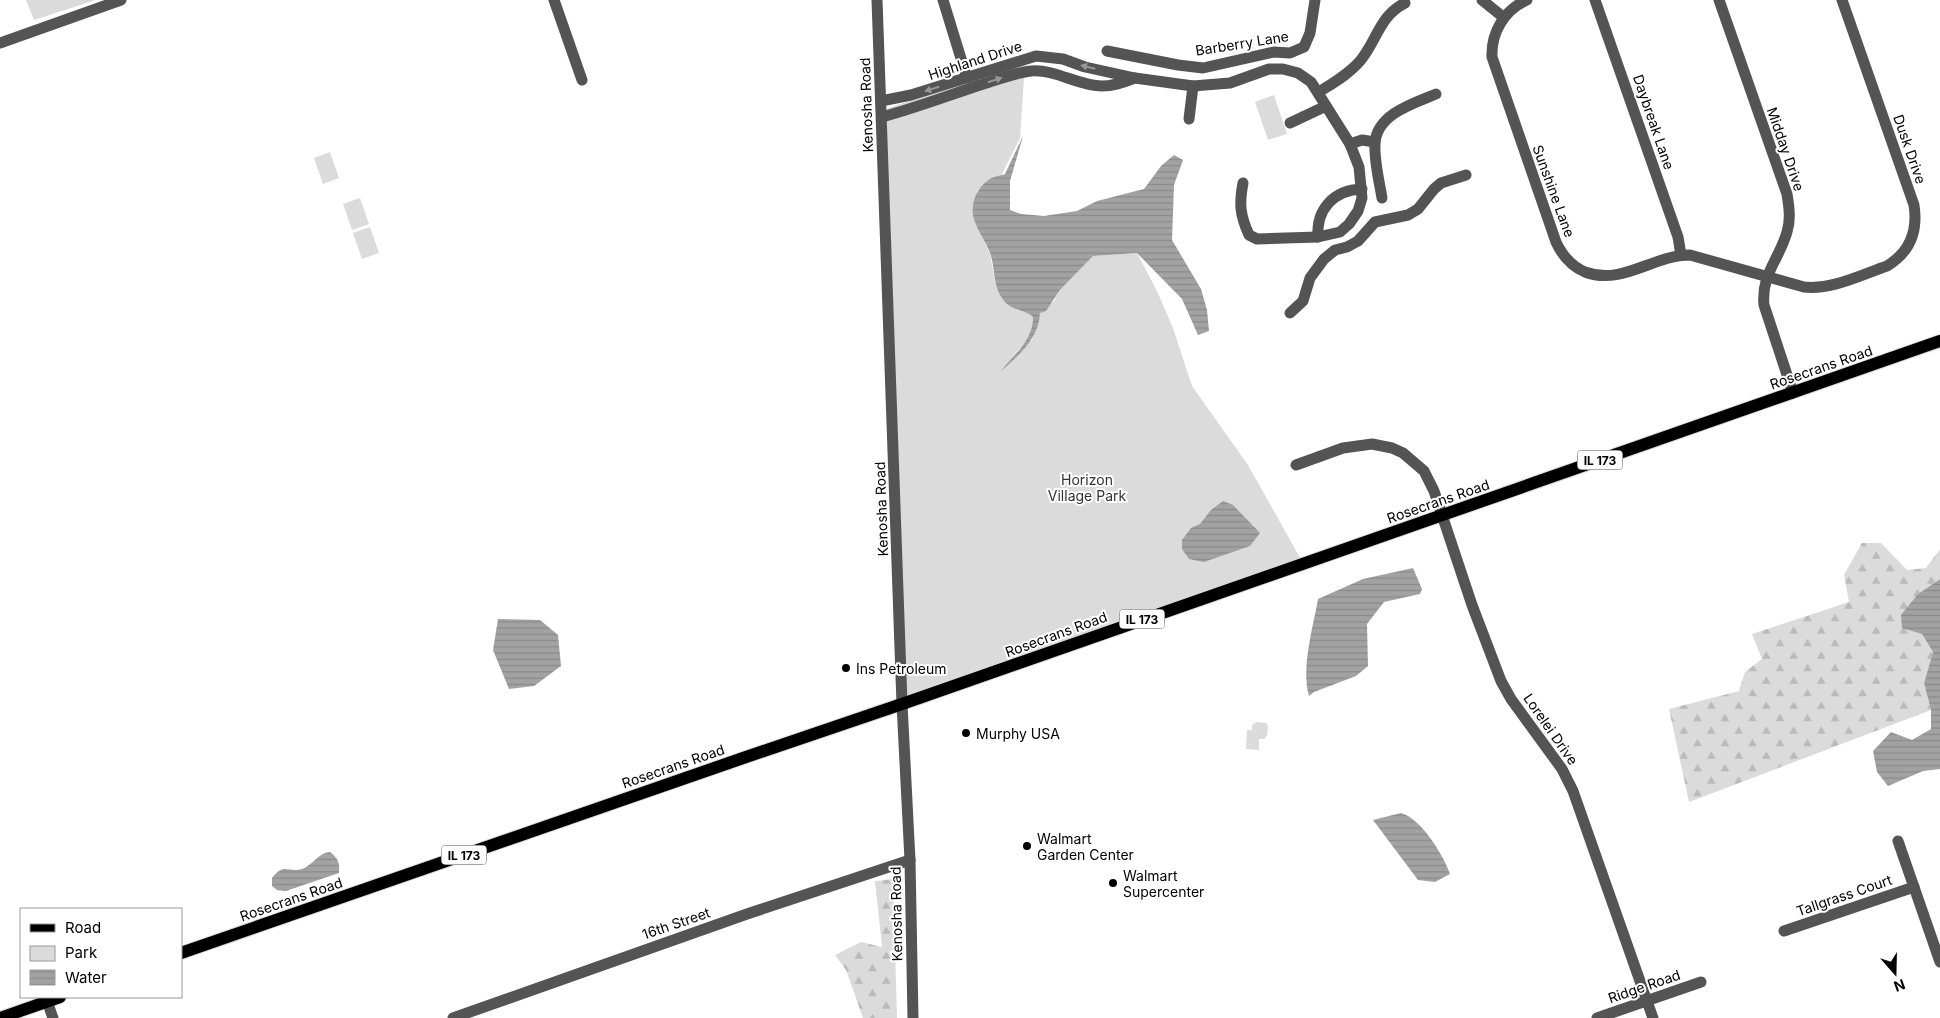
<svg xmlns="http://www.w3.org/2000/svg" width="1940" height="1018" font-family="Inter,sans-serif">
  <style>
    .forest { fill: url(#forest-firs) }
    .park { fill: #dbdbdb }
    .water { fill: url(#water-rules) }
    .lines { fill: none; stroke-linecap: round; stroke-linejoin: round }
    .major-casing { stroke: #dbdbdb; stroke-width: 14 }
    .minor { stroke: #545454; stroke-width: 11 }
    .major { stroke: #000; stroke-width: 12 }
    .oneway { fill: #989898 }
    .poi-dot { fill: #000; stroke: #fff; stroke-width: 2 }
    .labels { text-anchor: middle; dominant-baseline: central; stroke-width: 4; stroke-linejoin: round; paint-order: stroke }
    .shield { fill: #fff; stroke: #4c4c4c; stroke-width: 1 }
    .shield-label { font-size: 12px; font-weight: bold; fill: #000 }
    .street-label { font-size: 14px; fill: #000; stroke: #fff }
    .park-label { font-size: 14px; fill: #323232; stroke: #fff }
    .poi-label { font-size: 14px; fill: #000; stroke: #fff; text-anchor: start }
  </style>
  <defs>
    <pattern id="forest-firs" width="22" height="20" patternUnits="userSpaceOnUse" patternTransform="scale(1.25)"><rect width="22" height="20" fill="#dbdbdb"/><path d="M5 1l3.5 6h-7zM16 11l3.5 6h-7z" fill="#bababa"/></pattern>
    <pattern id="water-rules" width="6" height="5" patternUnits="userSpaceOnUse" patternTransform="scale(1.25)"><rect width="6" height="5" fill="#a2a2a2"/><path d="M0 2.5h6" fill="none" stroke="#8a8a8a"/></pattern>
  </defs>
  <rect width="100%" height="100%" fill="#fff"/>
  <g class="forest">
    <polygon points="1862,543 1881,543 1907,570 1926,568 1940,549 1940,579 1918,594 1922,634 1933,652 1924,683 1931,710 1689,802 1669,709 1739,691 1745,672 1762,659 1752,634 1849,602 1844,575"/>
    <polygon points="893,879 897,1018 863,1018 846,970 835,955 861,942 882,947 875,881"/>
  </g>
  <g class="park">
    <polygon points="26,0 96,0 34,20"/>
    <path d="M1025 63 1020 138 1001 176 988 180 977 191 980 232 990 254 995 281 1017 310 1030 313 1033 317C1033 335 1024 345 1011 357L1032 340 1040 313 1054 301 1060 290 1093 256 1137 253 1157 291 1173 328 1192 386 1248 465 1303 563 902 704 882 110Z"/>
    <polygon points="1274,95 1287,134 1268,140 1255,102"/>
    <polygon points="330,152 339,178 323,184 314,158"/>
    <polygon points="360,198 369,224 352,230 343,204"/>
    <polygon points="370,227 379,253 362,259 353,233"/>
    <polygon points="1256,722 1266,723 1268,726 1267,736 1264,739 1259,739 1259,750 1246,749 1247,730 1252,730 1252,725"/>
  </g>
  <g class="water">
    <path d="M1023 136 1010 181V210L1021 214 1044 216 1077 211 1097 201 1144 189 1161 166 1174 155 1183 160 1174 185 1172 240 1201 289 1207 310 1209 331 1198 335 1182 299 1137 253 1093 256 1060 290 1046 311 1040 313C1039 339 1018 356 1000 372 1014 354 1033 341 1033 317 1027 310 1014 311 1006 303 992 288 996 270 990 253 986 242 979 233 975 222 969 208 975 190 987 181 991 177 999 176 1005 174Z"/>
    <polygon points="1223,501 1233,505 1260,533 1250,546 1204,562 1189,559 1182,549 1182,540 1191,528 1200,524 1211,510"/>
    <path d="M1413 568 1422 589 1420 594 1384 602 1367 624 1368 666 1356 676 1314 692 1309 696C1301 667 1313 628 1318 599L1363 579Z"/>
    <polygon points="1940,579 1940,769 1923,771 1888,786 1877,772 1873,751 1891,732 1912,740 1931,729 1931,710 1924,683 1933,652 1922,634 1902,628 1901,615 1918,594"/>
    <polygon points="498,619 540,620 558,635 561,666 534,686 509,689 493,650"/>
    <path d="M1401 813C1422 819 1443 855 1450 874L1435 882 1418 880 1373 820Z"/>
    <path d="M330 852C338 858 340 863 339 873L286 891 277 890 272 886V878C284 862 288 873 302 869 313 865 318 853 330 852Z"/>
  </g>
  <g class="lines">
    <defs>
      <g id="major">
        <polyline points="181,953 746,757 902,704 1940,341"/>
        <polyline points="0,1018 60,997"/>
      </g>
    </defs>
    <use href="#major" class="major-casing"/>
    <g class="minor">
      <polyline points="554,0 582,80"/>
      <polyline points="877,0 902,704 910,860 913,1018"/>
      <polyline points="943,0 967,78"/>
      <polyline points="1482,0 1503,17"/>
      <path d="M1527 0C1504 10 1491 33 1492 57L1556 242C1562 255 1571 266 1585 272 1622 286 1653 255 1690 255L1804 287C1832 290 1861 275 1887 266 1910 252 1918 231 1914 205L1842 0"/>
      <polyline points="1595,0 1678,237 1681,255"/>
      <path d="M1719 0 1787 194C1789 207 1791 219 1787 232 1779 260 1761 274 1764 305L1793 393"/>
      <polyline points="0,43 121,0"/>
      <polyline points="1107,51 1178,65 1203,68 1274,52 1290,53 1304,47 1310,33 1315,0"/>
      <path d="M1319 92C1333 83 1349 74 1360 61 1377 41 1379 16 1405 3"/>
      <path d="M881 101 911 95 1036 56 1063 59 1085 67 1135 78 1193 86 1230 83 1269 69H1283L1298 73 1311 82 1350 144 1359 167 1362 198 1358 211 1349 224 1340 232 1318 237 1257 239 1249 235C1240 215 1239 204 1243 183"/>
      <path d="M882 117C915 108 947 96 980 85 996 80 1014 73 1031 71 1056 69 1078 86 1102 86 1114 86 1124 82 1135 78"/>
      <polyline points="1189,119 1193,86"/>
      <polyline points="1290,123 1326,106"/>
      <polyline points="1350,144 1362,140 1375,142"/>
      <path d="M1382 198C1379 180 1374 161 1375 143 1377 114 1414 103 1436 94"/>
      <path d="M1318 237C1316 209 1334 190 1362 189"/>
      <polyline points="1290,313 1303,301 1310,278 1324,259 1335,250 1347,247 1358,241 1375,222 1408,215 1418,209 1434,189 1441,183 1466,175"/>
      <polyline points="1296,465 1343,448 1372,444 1392,448 1403,453 1424,471 1434,491 1472,605 1501,681 1511,699 1562,769 1573,791 1653,1018"/>
      <polyline points="1898,841 1940,962"/>
      <polyline points="1784,931 1914,887"/>
      <polyline points="47,1001 53,1018"/>
      <polyline points="453,1018 747,914 910,860"/>
      <polyline points="1597,1018 1701,982"/>
    </g>
    <use href="#major" class="major"/>
  </g>
  <defs><path id="oneway-solid" d="M-6-.8H1V-3.2L6.5 0L1 3.2V.8H-6Z" transform="scale(1.25)"/></defs>
  <g class="oneway">
    <use href="#oneway-solid" transform="translate(1088 67) rotate(-166)"/>
    <use href="#oneway-solid" transform="translate(995 80) rotate(-18)"/>
    <use href="#oneway-solid" transform="translate(932 89) rotate(163)"/>
  </g>
  <g class="poi-dot">
    <circle cx="846" cy="668" r="5"/>
    <circle cx="966" cy="733" r="5"/>
    <circle cx="1027" cy="846" r="5"/>
    <circle cx="1113" cy="883" r="5"/>
  </g>
  <g class="labels">
    <g class="shield">
      <rect x="1577.5" y="450.5" width="45" height="19" rx="4"/>
      <rect x="1119.5" y="609.5" width="45" height="19" rx="4"/>
      <rect x="441.5" y="845.5" width="45" height="19" rx="4"/>
    </g>
    <g class="shield-label">
      <text x="1600" y="460">IL 173</text>
      <text x="1142" y="619">IL 173</text>
      <text x="464" y="855">IL 173</text>
    </g>
    <g class="street-label">
      <text transform="translate(1242 43) rotate(-9)">Barberry Lane</text>
      <text transform="translate(975 60) rotate(-18)">Highland Drive</text>
      <text transform="translate(866 105) rotate(-92)">Kenosha Road</text>
      <text transform="translate(1654 122) rotate(71)">Daybreak Lane</text>
      <text transform="translate(1786 149) rotate(71)">Midday Drive</text>
      <text transform="translate(1910 149) rotate(71)">Dusk Drive</text>
      <text transform="translate(1554 191) rotate(70)">Sunshine Lane</text>
      <text transform="translate(1821 367) rotate(-19)">Rosecrans Road</text>
      <text transform="translate(1438 501) rotate(-19)">Rosecrans Road</text>
      <text transform="translate(881 509) rotate(-92)">Kenosha Road</text>
      <text transform="translate(1056 634) rotate(-20)">Rosecrans Road</text>
      <text transform="translate(1551 729) rotate(55)">Lorelei Drive</text>
      <text transform="translate(673 766) rotate(-19)">Rosecrans Road</text>
      <text transform="translate(1844 895) rotate(-19)">Tallgrass Court</text>
      <text transform="translate(291 899) rotate(-19)">Rosecrans Road</text>
      <text transform="translate(896 914) rotate(-91)">Kenosha Road</text>
      <text transform="translate(676 923) rotate(-19)">16th Street</text>
      <text transform="translate(1644 986) rotate(-19)">Ridge Road</text>
    </g>
    <g class="park-label">
      <text x="1087" y="479">Horizon<tspan x="1087" dy="16">Village Park</tspan></text>
    </g>
    <g class="poi-label">
      <text x="856" y="668">Ins Petroleum</text>
      <text x="976" y="733">Murphy USA</text>
      <text x="1037" y="838">Walmart<tspan x="1037" dy="16">Garden Center</tspan></text>
      <text x="1123" y="875">Walmart<tspan x="1123" dy="16">Supercenter</tspan></text>
    </g>
  </g>
  <rect x="20" y="908" width="162" height="90" fill="#ffffff" stroke="#999999"/>
  <rect x="30" y="924" width="25" height="8" fill="#000000" stroke="#999999"/>
  <text x="65" y="933" font-size="15" fill="#000000">Road</text>
  <rect x="30" y="946" width="25" height="15" fill="#dbdbdb" stroke="#999999"/>
  <text x="65" y="958" font-size="15" fill="#000000">Park</text>
  <rect x="30" y="970" width="25" height="15" fill="url(#water-rules)" stroke="#999999"/>
  <text x="65" y="983" font-size="15" fill="#000000">Water</text>
  <g transform="translate(1895 973) rotate(160)" stroke="#ffffff" stroke-width="4" paint-order="stroke">
  <path d="M0-4L9 19L0 12L-9 19Z" fill="#000000"/>
  <text y="-8" font-size="14" font-weight="bold" text-anchor="middle" fill="#000000">N</text>
  </g>
</svg>
